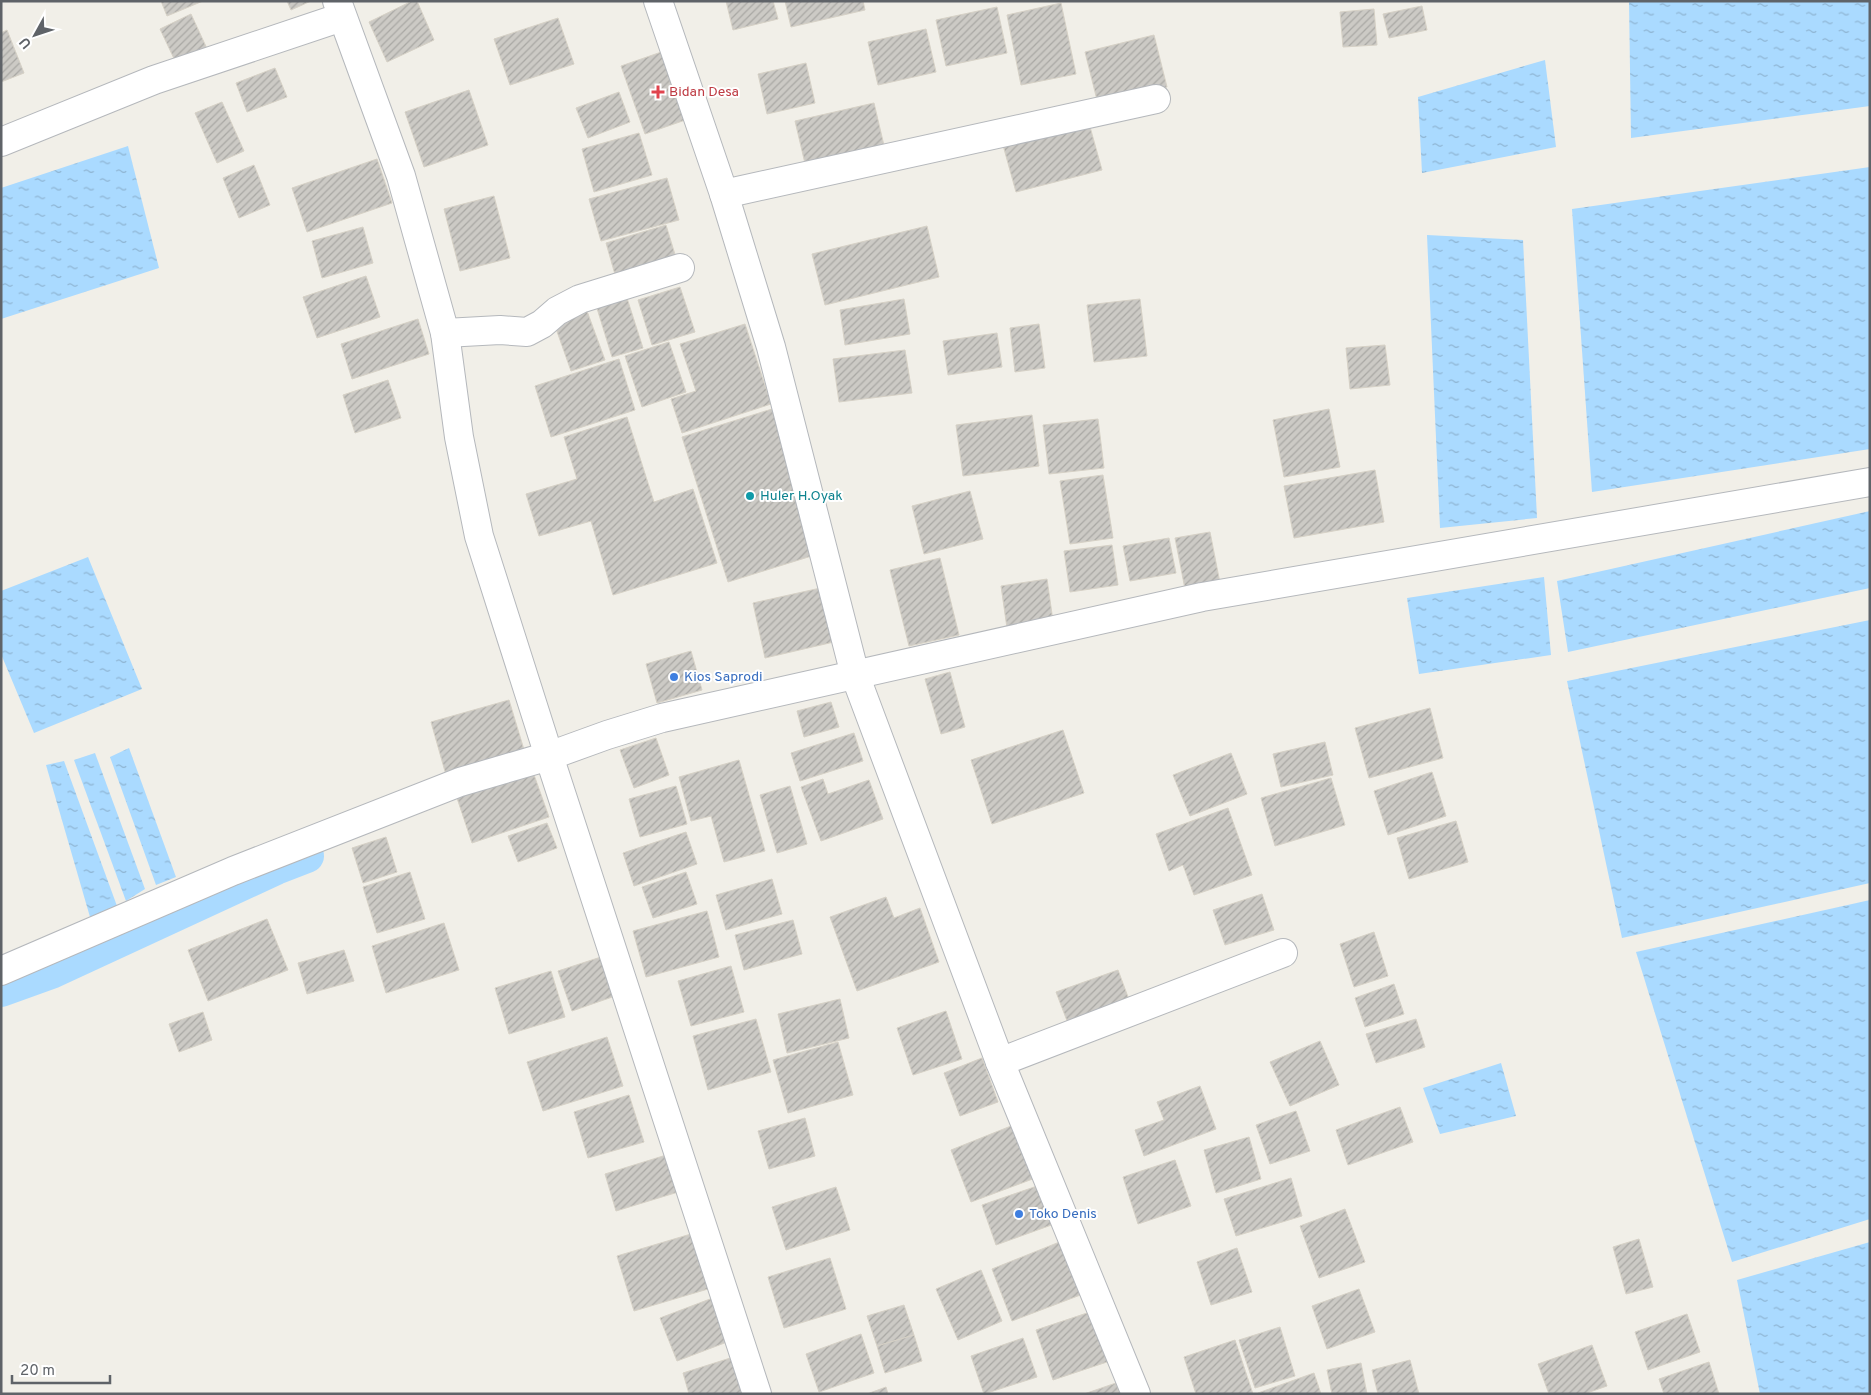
<svg xmlns="http://www.w3.org/2000/svg" width="1871" height="1395" font-family="Overpass,sans-serif">
  <style>
    .water { fill: url(#water-ripples) }
    .lines { fill: none; stroke-linecap: round; stroke-linejoin: round }
    .canal { stroke: #aadaff; stroke-width: 34 }
    .building { fill: url(#building-hatch); stroke: #d6d1c6 }
    .minor-casing { stroke: #b5b8bc; stroke-width: 30 }
    .minor { stroke: #fff; stroke-width: 28 }
    .health-dot { fill: #e0444e; stroke: #fff; stroke-width: 2 }
    .culture-dot { fill: #0f9aa8; stroke: #fff; stroke-width: 2 }
    .shop-dot { fill: #3f7fe0; stroke: #fff; stroke-width: 2 }
    .labels { text-anchor: middle; dominant-baseline: central; stroke-width: 4; stroke-linejoin: round; paint-order: stroke }
    .health-label { font-size: 14px; fill: #be3a42; stroke: #fff; text-anchor: start }
    .culture-label { font-size: 14px; fill: #0d838f; stroke: #fff; text-anchor: start }
    .shop-label { font-size: 14px; fill: #366cbe; stroke: #fff; text-anchor: start }
  </style>
  <defs>
    <pattern id="water-ripples" width="26" height="14" patternUnits="userSpaceOnUse" patternTransform="scale(1.25)"><rect width="26" height="14" fill="#aadaff"/><path d="M2 4q2-2 4 0t4 0M15 11q2-2 4 0t4 0" fill="none" stroke="#8eb4d2"/></pattern>
    <pattern id="building-hatch" width="6" height="6" patternUnits="userSpaceOnUse" patternTransform="scale(1.25)"><rect width="6" height="6" fill="#cccac5"/><path d="M-1 1l2-2M0 6l6-6M5 7l2-2" fill="none" stroke="#a9a8a4"/></pattern>
  </defs>
  <rect width="100%" height="100%" fill="#f1efe8"/>
  <g class="water">
    <polygon points="1629,1 1870,1 1870,106 1631,138"/>
    <polygon points="1545,60 1556,147 1422,173 1418,97"/>
    <polygon points="128,146 159,268 1,319 1,188"/>
    <polygon points="1870,167 1870,449 1592,492 1572,209"/>
    <polygon points="1427,235 1523,240 1537,518 1440,528"/>
    <polygon points="1870,511 1870,588 1568,652 1557,581"/>
    <polygon points="88,557 142,689 34,733 1,654 1,591"/>
    <polygon points="1544,577 1551,655 1419,674 1407,598"/>
    <polygon points="1870,620 1870,883 1622,938 1567,681"/>
    <polygon points="129,748 176,877 156,885 110,757"/>
    <polygon points="95,753 145,889 126,901 74,760"/>
    <polygon points="64,761 117,906 90,917 46,765"/>
    <polygon points="1870,900 1870,1219 1732,1262 1636,952"/>
    <polygon points="1501,1063 1516,1116 1440,1134 1423,1088"/>
    <polygon points="1870,1242 1870,1394 1760,1394 1737,1280"/>
  </g>
  <g class="lines">
    <polyline class="canal" points="1,990 51,972 276,868 307,856"/>
  </g>
  <g class="building">
    <polygon points="161,1 203,1 167,16"/>
    <polygon points="287,1 311,1 291,10"/>
    <polygon points="412,1 417,1 434,40 387,62 369,22"/>
    <polygon points="726,1 773,1 778,19 733,30"/>
    <polygon points="785,1 863,1 865,10 791,27"/>
    <polygon points="1061,3 1076,74 1021,85 1007,15"/>
    <polygon points="1422,6 1427,30 1389,38 1383,14"/>
    <polygon points="997,7 1007,53 946,66 936,20"/>
    <polygon points="1374,9 1377,45 1343,47 1340,12"/>
    <polygon points="191,14 209,53 178,67 160,29"/>
    <polygon points="558,18 574,64 510,85 494,39"/>
    <polygon points="926,29 936,72 878,85 868,42"/>
    <polygon points="7,30 24,73 1,82 1,33"/>
    <polygon points="1154,35 1167,87 1098,104 1085,52"/>
    <polygon points="670,49 694,117 645,134 621,66"/>
    <polygon points="806,63 815,103 767,114 758,74"/>
    <polygon points="275,68 287,97 247,112 236,83"/>
    <polygon points="469,90 488,145 424,167 405,112"/>
    <polygon points="619,92 630,122 588,138 576,108"/>
    <polygon points="222,102 244,151 217,163 195,113"/>
    <polygon points="874,103 886,154 807,172 795,121"/>
    <polygon points="1087,116 1102,170 1016,192 1001,138"/>
    <polygon points="639,133 652,175 594,192 582,149"/>
    <polygon points="377,159 392,203 307,232 292,188"/>
    <polygon points="254,165 270,205 239,218 223,178"/>
    <polygon points="667,178 679,220 601,241 589,199"/>
    <polygon points="494,196 510,258 460,271 444,209"/>
    <polygon points="666,225 677,261 616,278 606,243"/>
    <polygon points="927,226 939,277 825,305 812,254"/>
    <polygon points="363,227 373,263 322,278 312,241"/>
    <polygon points="366,276 380,317 317,338 303,297"/>
    <polygon points="680,287 695,332 652,345 638,300"/>
    <polygon points="626,295 643,348 612,357 596,305"/>
    <polygon points="904,299 910,334 845,345 840,310"/>
    <polygon points="1140,299 1147,356 1094,362 1087,305"/>
    <polygon points="587,311 605,360 571,371 554,323"/>
    <polygon points="418,319 429,354 352,379 341,344"/>
    <polygon points="745,324 771,404 682,433 671,399 696,391 680,344"/>
    <polygon points="1039,324 1045,368 1015,372 1010,328"/>
    <polygon points="997,333 1002,367 948,375 943,341"/>
    <polygon points="669,342 686,392 642,407 625,356"/>
    <polygon points="1385,345 1390,385 1350,389 1346,348"/>
    <polygon points="905,350 912,393 839,402 833,359"/>
    <polygon points="619,359 635,410 551,437 535,386"/>
    <polygon points="388,380 401,418 355,433 343,395"/>
    <polygon points="772,409 818,554 728,582 682,437"/>
    <polygon points="1329,409 1340,467 1284,477 1273,420"/>
    <polygon points="1032,415 1039,466 963,476 956,425"/>
    <polygon points="627,417 654,502 693,489 717,563 613,595 591,521 539,536 526,494 577,479 564,437"/>
    <polygon points="1098,419 1104,468 1049,474 1043,425"/>
    <polygon points="1375,470 1384,522 1294,538 1284,486"/>
    <polygon points="1103,475 1113,538 1070,544 1060,481"/>
    <polygon points="970,491 983,539 924,554 912,506"/>
    <polygon points="1210,532 1220,583 1185,589 1175,538"/>
    <polygon points="1169,538 1176,573 1130,581 1123,546"/>
    <polygon points="1112,545 1118,585 1070,592 1064,551"/>
    <polygon points="940,558 959,635 909,646 890,570"/>
    <polygon points="1047,579 1053,621 1007,628 1001,586"/>
    <polygon points="825,587 838,641 765,658 753,603"/>
    <polygon points="691,651 702,690 657,703 646,664"/>
    <polygon points="950,672 965,727 941,734 925,679"/>
    <polygon points="509,700 525,753 446,775 431,722"/>
    <polygon points="831,702 839,727 804,737 797,711"/>
    <polygon points="1430,708 1443,758 1369,778 1355,728"/>
    <polygon points="1063,730 1084,793 992,824 971,760"/>
    <polygon points="854,733 863,761 800,781 791,753"/>
    <polygon points="656,738 669,775 634,788 620,750"/>
    <polygon points="1325,742 1333,775 1281,787 1273,754"/>
    <polygon points="1231,753 1247,794 1190,816 1173,775"/>
    <polygon points="739,760 765,851 724,862 711,816 691,821 679,777"/>
    <polygon points="533,772 549,817 472,843 457,798"/>
    <polygon points="1432,772 1446,816 1388,835 1374,791"/>
    <polygon points="1331,778 1345,825 1275,846 1261,798"/>
    <polygon points="823,779 828,794 869,780 883,819 821,841 801,787"/>
    <polygon points="676,786 687,824 640,837 629,799"/>
    <polygon points="790,786 807,844 777,853 760,795"/>
    <polygon points="1228,808 1252,875 1194,895 1183,865 1169,871 1156,834"/>
    <polygon points="1456,821 1468,862 1409,879 1397,838"/>
    <polygon points="547,823 557,848 518,862 508,836"/>
    <polygon points="686,832 697,864 634,886 623,853"/>
    <polygon points="386,837 397,872 363,883 352,848"/>
    <polygon points="410,872 425,919 377,933 363,887"/>
    <polygon points="686,872 697,904 653,918 642,887"/>
    <polygon points="772,879 782,914 726,930 716,895"/>
    <polygon points="1262,894 1274,930 1225,945 1213,910"/>
    <polygon points="886,897 894,918 920,908 939,962 857,991 830,917"/>
    <polygon points="707,911 719,957 646,977 633,931"/>
    <polygon points="267,919 288,970 208,1001 188,950"/>
    <polygon points="793,920 802,954 744,970 735,935"/>
    <polygon points="444,923 459,970 386,993 372,946"/>
    <polygon points="1374,932 1388,976 1354,987 1340,944"/>
    <polygon points="344,950 354,981 307,994 298,963"/>
    <polygon points="604,956 618,995 572,1011 558,971"/>
    <polygon points="731,966 744,1012 691,1026 678,981"/>
    <polygon points="1118,970 1131,1005 1069,1026 1056,992"/>
    <polygon points="551,971 565,1017 509,1034 495,988"/>
    <polygon points="1394,984 1404,1014 1365,1027 1355,998"/>
    <polygon points="840,999 849,1038 787,1053 778,1014"/>
    <polygon points="946,1011 962,1059 913,1075 897,1028"/>
    <polygon points="203,1012 212,1040 179,1052 169,1024"/>
    <polygon points="756,1019 771,1072 708,1090 693,1036"/>
    <polygon points="1416,1019 1425,1047 1376,1063 1366,1034"/>
    <polygon points="607,1037 623,1086 543,1111 527,1062"/>
    <polygon points="1320,1041 1339,1085 1290,1106 1270,1062"/>
    <polygon points="838,1042 853,1095 788,1113 773,1060"/>
    <polygon points="982,1058 998,1102 960,1116 944,1073"/>
    <polygon points="1200,1086 1216,1129 1144,1156 1135,1130 1164,1120 1157,1102"/>
    <polygon points="629,1095 644,1142 588,1158 574,1112"/>
    <polygon points="1400,1107 1413,1142 1348,1165 1336,1130"/>
    <polygon points="1296,1111 1310,1151 1270,1164 1256,1125"/>
    <polygon points="805,1118 815,1156 769,1169 758,1131"/>
    <polygon points="1016,1124 1038,1177 971,1202 951,1150"/>
    <polygon points="1249,1137 1261,1179 1216,1193 1204,1150"/>
    <polygon points="676,1152 688,1189 616,1211 605,1174"/>
    <polygon points="1175,1160 1191,1206 1138,1224 1123,1177"/>
    <polygon points="1291,1178 1302,1216 1236,1236 1224,1199"/>
    <polygon points="1043,1184 1057,1223 996,1245 982,1205"/>
    <polygon points="836,1187 850,1230 786,1250 772,1207"/>
    <polygon points="1345,1209 1365,1262 1319,1278 1300,1226"/>
    <polygon points="701,1231 718,1286 634,1311 617,1256"/>
    <polygon points="1639,1239 1653,1287 1626,1294 1613,1247"/>
    <polygon points="1062,1241 1083,1294 1012,1321 992,1269"/>
    <polygon points="1237,1248 1252,1292 1211,1305 1197,1262"/>
    <polygon points="830,1258 846,1309 784,1328 768,1277"/>
    <polygon points="981,1270 1002,1321 958,1340 936,1289"/>
    <polygon points="1359,1289 1375,1332 1327,1349 1312,1306"/>
    <polygon points="718,1296 735,1339 677,1361 660,1318"/>
    <polygon points="904,1305 914,1335 877,1346 867,1316"/>
    <polygon points="1096,1310 1113,1360 1053,1380 1036,1330"/>
    <polygon points="1687,1314 1700,1352 1648,1370 1635,1332"/>
    <polygon points="1280,1327 1295,1376 1255,1388 1239,1340"/>
    <polygon points="861,1334 874,1373 819,1392 806,1354"/>
    <polygon points="914,1335 922,1361 885,1373 877,1346"/>
    <polygon points="1023,1338 1037,1377 984,1394 971,1356"/>
    <polygon points="1235,1340 1253,1394 1196,1394 1184,1357"/>
    <polygon points="1592,1345 1607,1386 1584,1394 1549,1394 1538,1364"/>
    <polygon points="743,1354 754,1390 742,1394 689,1394 683,1373"/>
    <polygon points="1410,1360 1419,1394 1378,1394 1372,1370"/>
    <polygon points="1709,1362 1719,1394 1664,1394 1659,1379"/>
    <polygon points="1361,1363 1367,1394 1332,1394 1327,1370"/>
    <polygon points="1314,1373 1321,1394 1259,1394 1258,1393"/>
    <polygon points="1116,1383 1120,1394 1084,1394"/>
    <polygon points="886,1387 888,1394 867,1394"/>
  </g>
  <g class="lines">
    <defs>
      <g id="minor">
        <polyline points="337,1 401,176 445,333 459,437 479,536 549,756 757,1394"/>
        <polyline points="658,1 724,194 771,347 855,675 1000,1062 1136,1394"/>
        <polyline points="1,142 154,80 342,17"/>
        <polyline points="724,194 1156,99"/>
        <polyline points="445,333 500,330 527,332 542,324 557,311 580,299 680,268"/>
        <polyline points="1,971 233,871 460,782 549,756 607,735 662,718 1202,597 1870,482"/>
        <polyline points="1000,1062 1283,953"/>
      </g>
    </defs>
    <use href="#minor" class="minor-casing"/>
    <use href="#minor" class="minor"/>
  </g>
  <path class="health-dot" d="M655.5 84.5h5v5h5v5h-5v5h-5v-5h-5v-5h5z"/>
  <circle class="culture-dot" cx="750" cy="496" r="5"/>
  <g class="shop-dot">
    <circle cx="674" cy="677" r="5"/>
    <circle cx="1019" cy="1214" r="5"/>
  </g>
  <g class="labels">
    <g class="health-label">
      <text x="669" y="92">Bidan Desa</text>
    </g>
    <g class="culture-label">
      <text x="760" y="496">Huler H.Oyak</text>
    </g>
    <g class="shop-label">
      <text x="684" y="677">Kios Saprodi</text>
      <text x="1029" y="1214">Toko Denis</text>
    </g>
  </g>
  <rect width="1871" height="1395" fill="none" stroke="#5f6368" stroke-width="5"/>
  <g transform="translate(35 35) rotate(230)" stroke="#ffffff" stroke-width="4" paint-order="stroke">
  <path d="M0-4L9 19L0 12L-9 19Z" fill="#5f6368"/>
  <text y="-8" font-size="14" font-weight="bold" text-anchor="middle" fill="#5f6368">U</text>
  </g>
  <path d="M12 1375v8h98v-8" fill="none" stroke="#5f6368" stroke-width="2.5"/>
  <text x="20" y="1375" font-size="15" fill="#5f6368" stroke="#ffffff" stroke-width="4" paint-order="stroke">20 m</text>
</svg>
